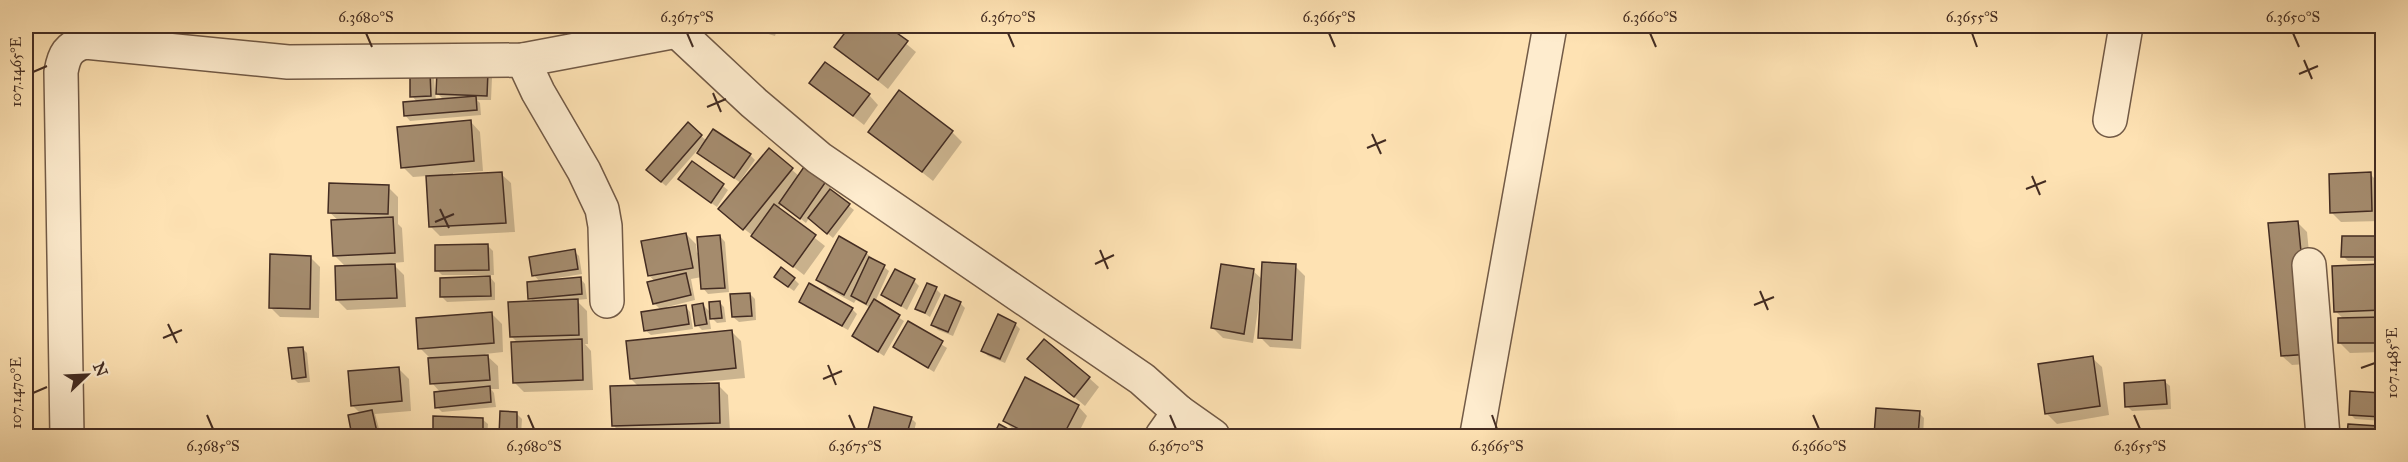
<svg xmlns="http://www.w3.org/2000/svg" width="2408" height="462" font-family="'IM FELL Great Primer',serif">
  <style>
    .shadow { fill: #0003 }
    .building { fill: #a48b6d; stroke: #432c22; stroke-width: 1.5 }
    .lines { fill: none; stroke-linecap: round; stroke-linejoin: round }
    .minor-casing { stroke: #725a46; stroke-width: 36 }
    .minor { stroke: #feecce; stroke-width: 33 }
    .ticks { fill: none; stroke: #432c22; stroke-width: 2 }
    .neatline { fill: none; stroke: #432c22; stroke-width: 2 }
    .ticks-label { font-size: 15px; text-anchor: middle; fill: #432c22 }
  </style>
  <rect width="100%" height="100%" fill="#fee2b3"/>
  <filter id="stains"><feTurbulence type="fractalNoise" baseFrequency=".00333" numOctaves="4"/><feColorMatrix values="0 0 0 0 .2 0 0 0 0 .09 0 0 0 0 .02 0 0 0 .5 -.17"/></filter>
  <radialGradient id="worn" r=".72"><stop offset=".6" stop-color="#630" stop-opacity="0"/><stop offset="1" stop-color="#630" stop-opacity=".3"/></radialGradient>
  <g class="shadow">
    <polygon points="746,26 778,26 775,36 749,28"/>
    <polygon points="852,26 885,26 916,52 888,89 836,47"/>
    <polygon points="429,73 434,78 436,101 444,100 438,94 487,73 492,78 491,100 477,100 480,103 481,115 410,121 405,115 418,103 412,96"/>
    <polygon points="811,83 869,95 878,105 864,125"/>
    <polygon points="471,122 480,132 483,171 453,173 453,176 501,174 511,183 515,232 440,236 431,227 427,176 413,177 403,167"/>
    <polygon points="870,131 952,132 962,142 933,181"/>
    <polygon points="701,136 707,141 750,155 755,160 740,181 742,183 769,150 799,176 826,182 831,187 829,190 854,210 833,238 809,218 806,223 782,204 778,209 825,246 804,275 730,218 741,183 704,158 699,153 703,147 701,146 666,186 653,175"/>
    <polygon points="693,163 728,190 717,207 685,184"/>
    <polygon points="2370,174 2380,184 2381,221 2341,222 2331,212"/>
    <polygon points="388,187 398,197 398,224 402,228 404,262 392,263 404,275 406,307 347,310 337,300 346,267 334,255 339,221 329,212"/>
    <polygon points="2297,222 2307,232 2320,363 2292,365 2282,356"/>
    <polygon points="686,234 696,244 697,253 720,236 725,242 729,292 708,294 703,288 702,277 691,279 695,300 667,307 667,309 685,306 690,312 693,329 651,335 645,330 661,310 654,303 655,282 649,275"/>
    <polygon points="2379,237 2382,240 2382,261 2348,261 2343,256"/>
    <polygon points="488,246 493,251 494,275 442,275 437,270"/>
    <polygon points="574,251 579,256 582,274 550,279 550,281 580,278 585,284 587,299 576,300 587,311 588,344 585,344 591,351 593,390 524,392 514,382 518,343 511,336 534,302 530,298 540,282 534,275"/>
    <polygon points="866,253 889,271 875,302 904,321 884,356 854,336 871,308 856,300 854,303 828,289 818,279"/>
    <polygon points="310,257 320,267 319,318 280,317 270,307"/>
    <polygon points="1295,266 1305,276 1301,349 1270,347 1260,337 1262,303 1259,303 1253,343 1223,338 1213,328 1253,271 1263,280"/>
    <polygon points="2382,266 2382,352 2350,353 2340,343 2344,319 2335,311 2334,267"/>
    <polygon points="490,277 495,283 495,300 447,302 442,297"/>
    <polygon points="794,279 799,284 794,291 781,282"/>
    <polygon points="914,281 919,286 907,310 883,295"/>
    <polygon points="936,289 941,294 930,317 916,308"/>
    <polygon points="750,294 755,299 756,320 739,322 733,317"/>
    <polygon points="719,302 724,307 726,322 717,323 709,315 711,329 702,330 697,325 703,305 711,313"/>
    <polygon points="801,302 852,309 857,314 848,330 806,307"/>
    <polygon points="960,303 965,308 953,336 938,330 933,325"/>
    <polygon points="492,314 502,324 503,352 485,354 498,366 499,389 491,389 494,393 496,407 442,412 437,407 441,393 432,383 430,358 420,348"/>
    <polygon points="909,323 947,348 934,372 895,347"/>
    <polygon points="1015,324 1020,329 1005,363 988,356 983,351"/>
    <polygon points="732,332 741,341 745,378 693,383 694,385 718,385 728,395 730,432 623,435 613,425 639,387 631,379"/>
    <polygon points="302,348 307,353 310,382 298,383 293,378"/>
    <polygon points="2092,358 2102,367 2109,415 2057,424 2047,414 2039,366"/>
    <polygon points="1029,359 1089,378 1099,387 1085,406"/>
    <polygon points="399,369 409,379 411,411 375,414 381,436 355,436 361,414 352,405"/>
    <polygon points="2164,381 2170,386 2171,409 2132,411 2127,406"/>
    <polygon points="2381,394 2382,421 2355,419 2350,414"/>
    <polygon points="1078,406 1087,416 1077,436 1026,436 1014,430 1004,421"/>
    <polygon points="875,409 911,418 916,423 913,436 868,436"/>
    <polygon points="1877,409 1919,413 1924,418 1923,436 1875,436"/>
    <polygon points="502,413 517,414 522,419 521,436 501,436"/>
    <polygon points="435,417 482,419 488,424 487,436 434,436"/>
    <polygon points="2349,426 2377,427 2382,432 2382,436 2349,436"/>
  </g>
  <g class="building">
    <polygon points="850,26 887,26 908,41 878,80 834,47"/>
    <polygon points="825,62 870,94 853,116 809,83"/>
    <polygon points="437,70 488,71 487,96 436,94"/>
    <polygon points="410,72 430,72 431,96 410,97"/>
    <polygon points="899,90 953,131 922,172 868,132"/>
    <polygon points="476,96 477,110 404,116 403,102"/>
    <polygon points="471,120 474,161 401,168 397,127"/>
    <polygon points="688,122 702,135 661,182 646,170"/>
    <polygon points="713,129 751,154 734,178 697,153"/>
    <polygon points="769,148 793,168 743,230 718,209"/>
    <polygon points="692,161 724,184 711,203 678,179"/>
    <polygon points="806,164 827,180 800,219 779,203"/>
    <polygon points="502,172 506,223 429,227 426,176"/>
    <polygon points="2371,172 2372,211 2330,213 2329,174"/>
    <polygon points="329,183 389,185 388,214 328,213"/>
    <polygon points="830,189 850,204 827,234 808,218"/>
    <polygon points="774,204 816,235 793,267 751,236"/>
    <polygon points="393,217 395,253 333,256 331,220"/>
    <polygon points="2298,221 2311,354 2281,356 2268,223"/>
    <polygon points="686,233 693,268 648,276 641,241"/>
    <polygon points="720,235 725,288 701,289 697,237"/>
    <polygon points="839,236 867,252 844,295 816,280"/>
    <polygon points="2342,236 2380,236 2381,257 2341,257"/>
    <polygon points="488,244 489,270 435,271 435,245"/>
    <polygon points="575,249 578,269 532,276 529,257"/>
    <polygon points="270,254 311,256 310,309 269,308"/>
    <polygon points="869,257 885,265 866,304 851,296"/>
    <polygon points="1262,262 1296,264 1292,340 1258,338"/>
    <polygon points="395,264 397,298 336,300 335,266"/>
    <polygon points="1221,264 1254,269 1244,334 1211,328"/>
    <polygon points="2382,264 2382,310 2334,312 2332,266"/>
    <polygon points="781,267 795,278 788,287 774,277"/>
    <polygon points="895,269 915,279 901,306 881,295"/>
    <polygon points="686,273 691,295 653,304 647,282"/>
    <polygon points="490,276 491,296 440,297 440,278"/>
    <polygon points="581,277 582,294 528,299 527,282"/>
    <polygon points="809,283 853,308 842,326 799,302"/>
    <polygon points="927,283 937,287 925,313 915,309"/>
    <polygon points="750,293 752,316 732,317 730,294"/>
    <polygon points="945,295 961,302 948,332 931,325"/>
    <polygon points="578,299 579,335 510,337 508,302"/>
    <polygon points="874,299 900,315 878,352 852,336"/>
    <polygon points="720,301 722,318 710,319 709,302"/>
    <polygon points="703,303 707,324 695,326 692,305"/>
    <polygon points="686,305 689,324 644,331 641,312"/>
    <polygon points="492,312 494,343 418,349 416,318"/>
    <polygon points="998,314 1016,323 1000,359 981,351"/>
    <polygon points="2382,317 2382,343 2338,343 2338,318"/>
    <polygon points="908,321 943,341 928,368 893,347"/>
    <polygon points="732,330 736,368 630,379 626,341"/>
    <polygon points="582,339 583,380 513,383 511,342"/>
    <polygon points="1044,339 1090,377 1074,397 1027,359"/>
    <polygon points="303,347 306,377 292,379 288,348"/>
    <polygon points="488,355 490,380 430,384 428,358"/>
    <polygon points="2093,356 2100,406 2045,414 2038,364"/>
    <polygon points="399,367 402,401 351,406 348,371"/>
    <polygon points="1025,377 1079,405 1063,436 1033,436 1003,421"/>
    <polygon points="2165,380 2167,404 2125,407 2124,383"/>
    <polygon points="719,383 720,423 612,426 610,386"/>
    <polygon points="490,386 491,402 435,408 434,392"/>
    <polygon points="2350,391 2382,393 2381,417 2349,415"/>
    <polygon points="874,407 912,417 906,436 866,436"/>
    <polygon points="1876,408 1920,411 1918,436 1874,436"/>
    <polygon points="372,410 377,432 352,436 348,415"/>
    <polygon points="500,411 517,412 517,436 499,436"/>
    <polygon points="433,416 483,418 483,436 433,436"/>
    <polygon points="999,424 1021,436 993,436"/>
    <polygon points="2348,424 2378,426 2377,436 2347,436"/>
  </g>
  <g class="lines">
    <defs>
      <g id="minor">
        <polyline points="675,26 677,31 754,103 819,158 1142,379 1179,412 1162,436"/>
        <polyline points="523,60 538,92 584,171 602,209 605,226 607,301"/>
        <polyline points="2110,120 2126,26"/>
        <polyline points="2309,265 2323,436"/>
        <polyline points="1179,412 1213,436"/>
        <polyline points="1477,434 1550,26"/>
        <path d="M67 436 61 72C64 55 68 47 85 42L288 62 523 60 677 31"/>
      </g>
    </defs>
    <use href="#minor" class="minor-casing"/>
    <use href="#minor" class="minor"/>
  </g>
  <path class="ticks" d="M366 33 372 47M687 33 693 47M1008 33 1014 47M1329 33 1335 47M1650 33 1656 47M1972 33 1977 47M2293 33 2299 47M2304 60 2312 79M33 72 47 66M2299 74 2318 66M713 93 721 112M707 107 726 99M1372 134 1381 154M1367 148 1386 140M2032 176 2040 195M2026 189 2046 181M440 209 449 228M435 222 454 214M1100 250 1108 269M1095 264 1114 255M1760 291 1768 310M1754 305 1774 297M168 324 177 343M163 338 182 330M828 365 836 385M2361 368 2375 363M823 379 842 371M33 393 47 387M207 415 213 429M528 415 534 429M849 415 855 429M1170 415 1176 429M1492 415 1497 429M1813 415 1819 429M2134 415 2140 429"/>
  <rect width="2408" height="462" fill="none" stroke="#fee2b3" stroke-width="66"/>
  <g transform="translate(87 375) rotate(67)" stroke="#feecce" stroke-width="4.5" paint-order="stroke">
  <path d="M0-4.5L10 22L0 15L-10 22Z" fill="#432c22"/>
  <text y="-9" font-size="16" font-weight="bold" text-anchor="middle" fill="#432c22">N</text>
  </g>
  <rect x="33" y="33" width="2342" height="396" class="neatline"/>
  <g class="ticks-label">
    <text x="366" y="22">6.3680°S</text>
    <text x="687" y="22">6.3675°S</text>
    <text x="1008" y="22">6.3670°S</text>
    <text x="1329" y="22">6.3665°S</text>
    <text x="1650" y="22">6.3660°S</text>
    <text x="1972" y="22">6.3655°S</text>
    <text x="2293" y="22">6.3650°S</text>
    <text transform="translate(16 72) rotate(-90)" y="5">107.1465°E</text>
    <text transform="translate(2392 363) rotate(-90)" y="5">107.1485°E</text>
    <text transform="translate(16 393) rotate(-90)" y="5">107.1470°E</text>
    <text x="213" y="451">6.3685°S</text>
    <text x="534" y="451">6.3680°S</text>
    <text x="855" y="451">6.3675°S</text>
    <text x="1176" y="451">6.3670°S</text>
    <text x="1497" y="451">6.3665°S</text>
    <text x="1819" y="451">6.3660°S</text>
    <text x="2140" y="451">6.3655°S</text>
  </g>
  <rect width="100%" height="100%" filter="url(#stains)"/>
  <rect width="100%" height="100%" fill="url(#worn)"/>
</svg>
